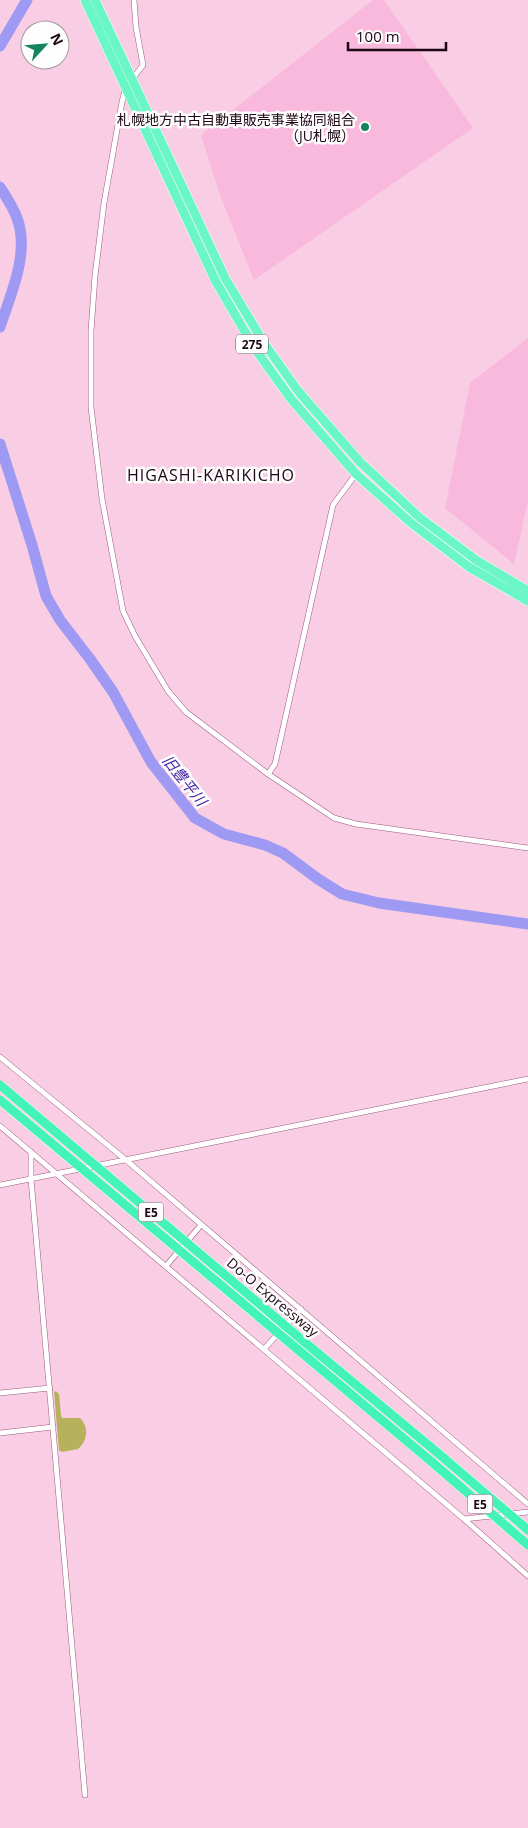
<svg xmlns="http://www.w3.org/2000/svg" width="528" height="1828" font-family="'Open Sans','Noto Sans JP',sans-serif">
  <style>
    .built { fill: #f8b9dc }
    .green { fill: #b8b15b }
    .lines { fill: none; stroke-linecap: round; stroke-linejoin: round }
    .river { stroke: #9e99f3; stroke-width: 11 }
    .minor-casing { stroke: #9a5b7f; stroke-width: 6 }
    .trunk-casing { stroke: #fff; stroke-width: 10 }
    .motorway-casing { stroke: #fff; stroke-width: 10 }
    .minor { stroke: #fff; stroke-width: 5 }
    .trunk { stroke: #6af6c6; stroke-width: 9 }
    .motorway { stroke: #44f3b7; stroke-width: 9 }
    .motorway-bridge-casing { stroke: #fff; stroke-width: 10; stroke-linecap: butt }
    .motorway-bridge { stroke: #44f3b7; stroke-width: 9 }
    .poi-dot { fill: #16835f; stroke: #fdfdfd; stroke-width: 2 }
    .labels { text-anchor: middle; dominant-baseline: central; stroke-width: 5; stroke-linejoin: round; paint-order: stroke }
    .shield { fill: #fdfdfd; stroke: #60505a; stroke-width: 1 }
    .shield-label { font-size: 12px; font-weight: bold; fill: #1d0614 }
    .poi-label { font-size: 14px; fill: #1d0614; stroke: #fdfdfd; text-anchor: end }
    .street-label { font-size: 14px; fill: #1d0614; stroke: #fdfdfd }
    .water-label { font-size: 15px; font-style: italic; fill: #4627a9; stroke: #fdfdfd }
    .quarter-label { font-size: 16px; letter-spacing: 1px; fill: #1d0614; stroke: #fdfdfd }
  </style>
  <rect width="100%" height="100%" fill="#f9cde4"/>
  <g class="built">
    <polygon points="373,0 384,0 473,128 254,280 220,195 201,135"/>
    <polygon points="528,338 528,501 514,564 445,508 470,383"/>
  </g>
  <path class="green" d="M56 1391 59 1394 61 1415 62 1418H80C89 1427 88 1441 78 1449L62 1452 59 1450 54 1392Z"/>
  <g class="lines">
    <g class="river">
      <polyline points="0,46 27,0"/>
      <path d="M0 187C6 197 13 207 17 218 30 252 11 294 0 327"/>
      <polyline points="0,444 32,545 46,596 60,620 90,659 113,692 151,762 195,818 224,834 265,845 283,853 318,879 342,894 379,903 528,924"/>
    </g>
    <defs>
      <g id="minor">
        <polyline points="134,0 136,27 143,65 126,87 122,102 104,203 95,276 91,331 91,407 102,499 123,611 135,636 168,691 186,712 268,774 334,818 356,824 528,848"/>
        <polyline points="268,774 275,764 333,505 356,474"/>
        <polyline points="0,1057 126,1160 528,1504"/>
        <polyline points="0,1126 464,1519 528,1576"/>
        <polyline points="31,1152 31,1179 85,1795"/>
        <polyline points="0,1185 528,1079"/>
        <polyline points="166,1266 201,1225"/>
        <polyline points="264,1349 301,1309"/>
        <polyline points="0,1393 50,1388"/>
        <polyline points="0,1433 53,1427"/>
        <polyline points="464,1519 528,1512"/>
      </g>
      <g id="trunk">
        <polyline points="85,0 216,282 255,349 291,399 356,474 411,523 469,567 528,601"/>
        <polyline points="95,0 225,278 264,343 298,391 360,462 419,517 476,560 528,591"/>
      </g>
      <g id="motorway">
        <polyline points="302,1340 439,1454"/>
        <polyline points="296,1348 433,1463"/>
      </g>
    </defs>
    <use href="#minor" class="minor-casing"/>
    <use href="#trunk" class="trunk-casing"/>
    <use href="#motorway" class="motorway-casing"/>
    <use href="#minor" class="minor"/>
    <use href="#trunk" class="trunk"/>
    <use href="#motorway" class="motorway"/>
    <defs>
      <g id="motorway-bridge">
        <polyline points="0,1085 302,1340"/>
        <polyline points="0,1100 296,1348"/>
        <polyline points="439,1454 528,1530"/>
        <polyline points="433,1463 528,1545"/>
      </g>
    </defs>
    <use href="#motorway-bridge" class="motorway-bridge-casing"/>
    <use href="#motorway-bridge" class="motorway-bridge"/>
  </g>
  <circle class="poi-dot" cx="365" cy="127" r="5"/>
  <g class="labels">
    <g class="shield">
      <rect x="236" y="334.5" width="32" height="19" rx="4"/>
      <rect x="138.5" y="1202.5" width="25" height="19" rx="4"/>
      <rect x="467.5" y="1494.5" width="25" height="19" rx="4"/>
    </g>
    <g class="shield-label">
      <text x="252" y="344">275</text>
      <text x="151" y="1212">E5</text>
      <text x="480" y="1504">E5</text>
    </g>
    <g class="poi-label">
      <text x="355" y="119">札幌地方中古自動車販売事業協同組合<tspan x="355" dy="16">（JU札幌）</tspan></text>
    </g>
    <g class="street-label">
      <text transform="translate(273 1297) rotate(40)">Do-O Expressway</text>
    </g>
    <g class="water-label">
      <text transform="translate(185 780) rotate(51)">旧豊平川</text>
    </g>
    <g class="quarter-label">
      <text x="211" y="475">HIGASHI-KARIKICHO</text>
    </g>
  </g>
  <g transform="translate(45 45) rotate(64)"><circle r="24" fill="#fdfdfd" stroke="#a39aa0"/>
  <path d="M0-4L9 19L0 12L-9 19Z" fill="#16835f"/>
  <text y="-8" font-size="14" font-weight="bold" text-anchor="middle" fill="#1d0614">N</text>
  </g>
  <path d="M348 42v8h98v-8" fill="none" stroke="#1d0614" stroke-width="2.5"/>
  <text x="356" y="42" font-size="15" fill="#1d0614" stroke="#fdfdfd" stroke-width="4" paint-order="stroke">100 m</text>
</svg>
